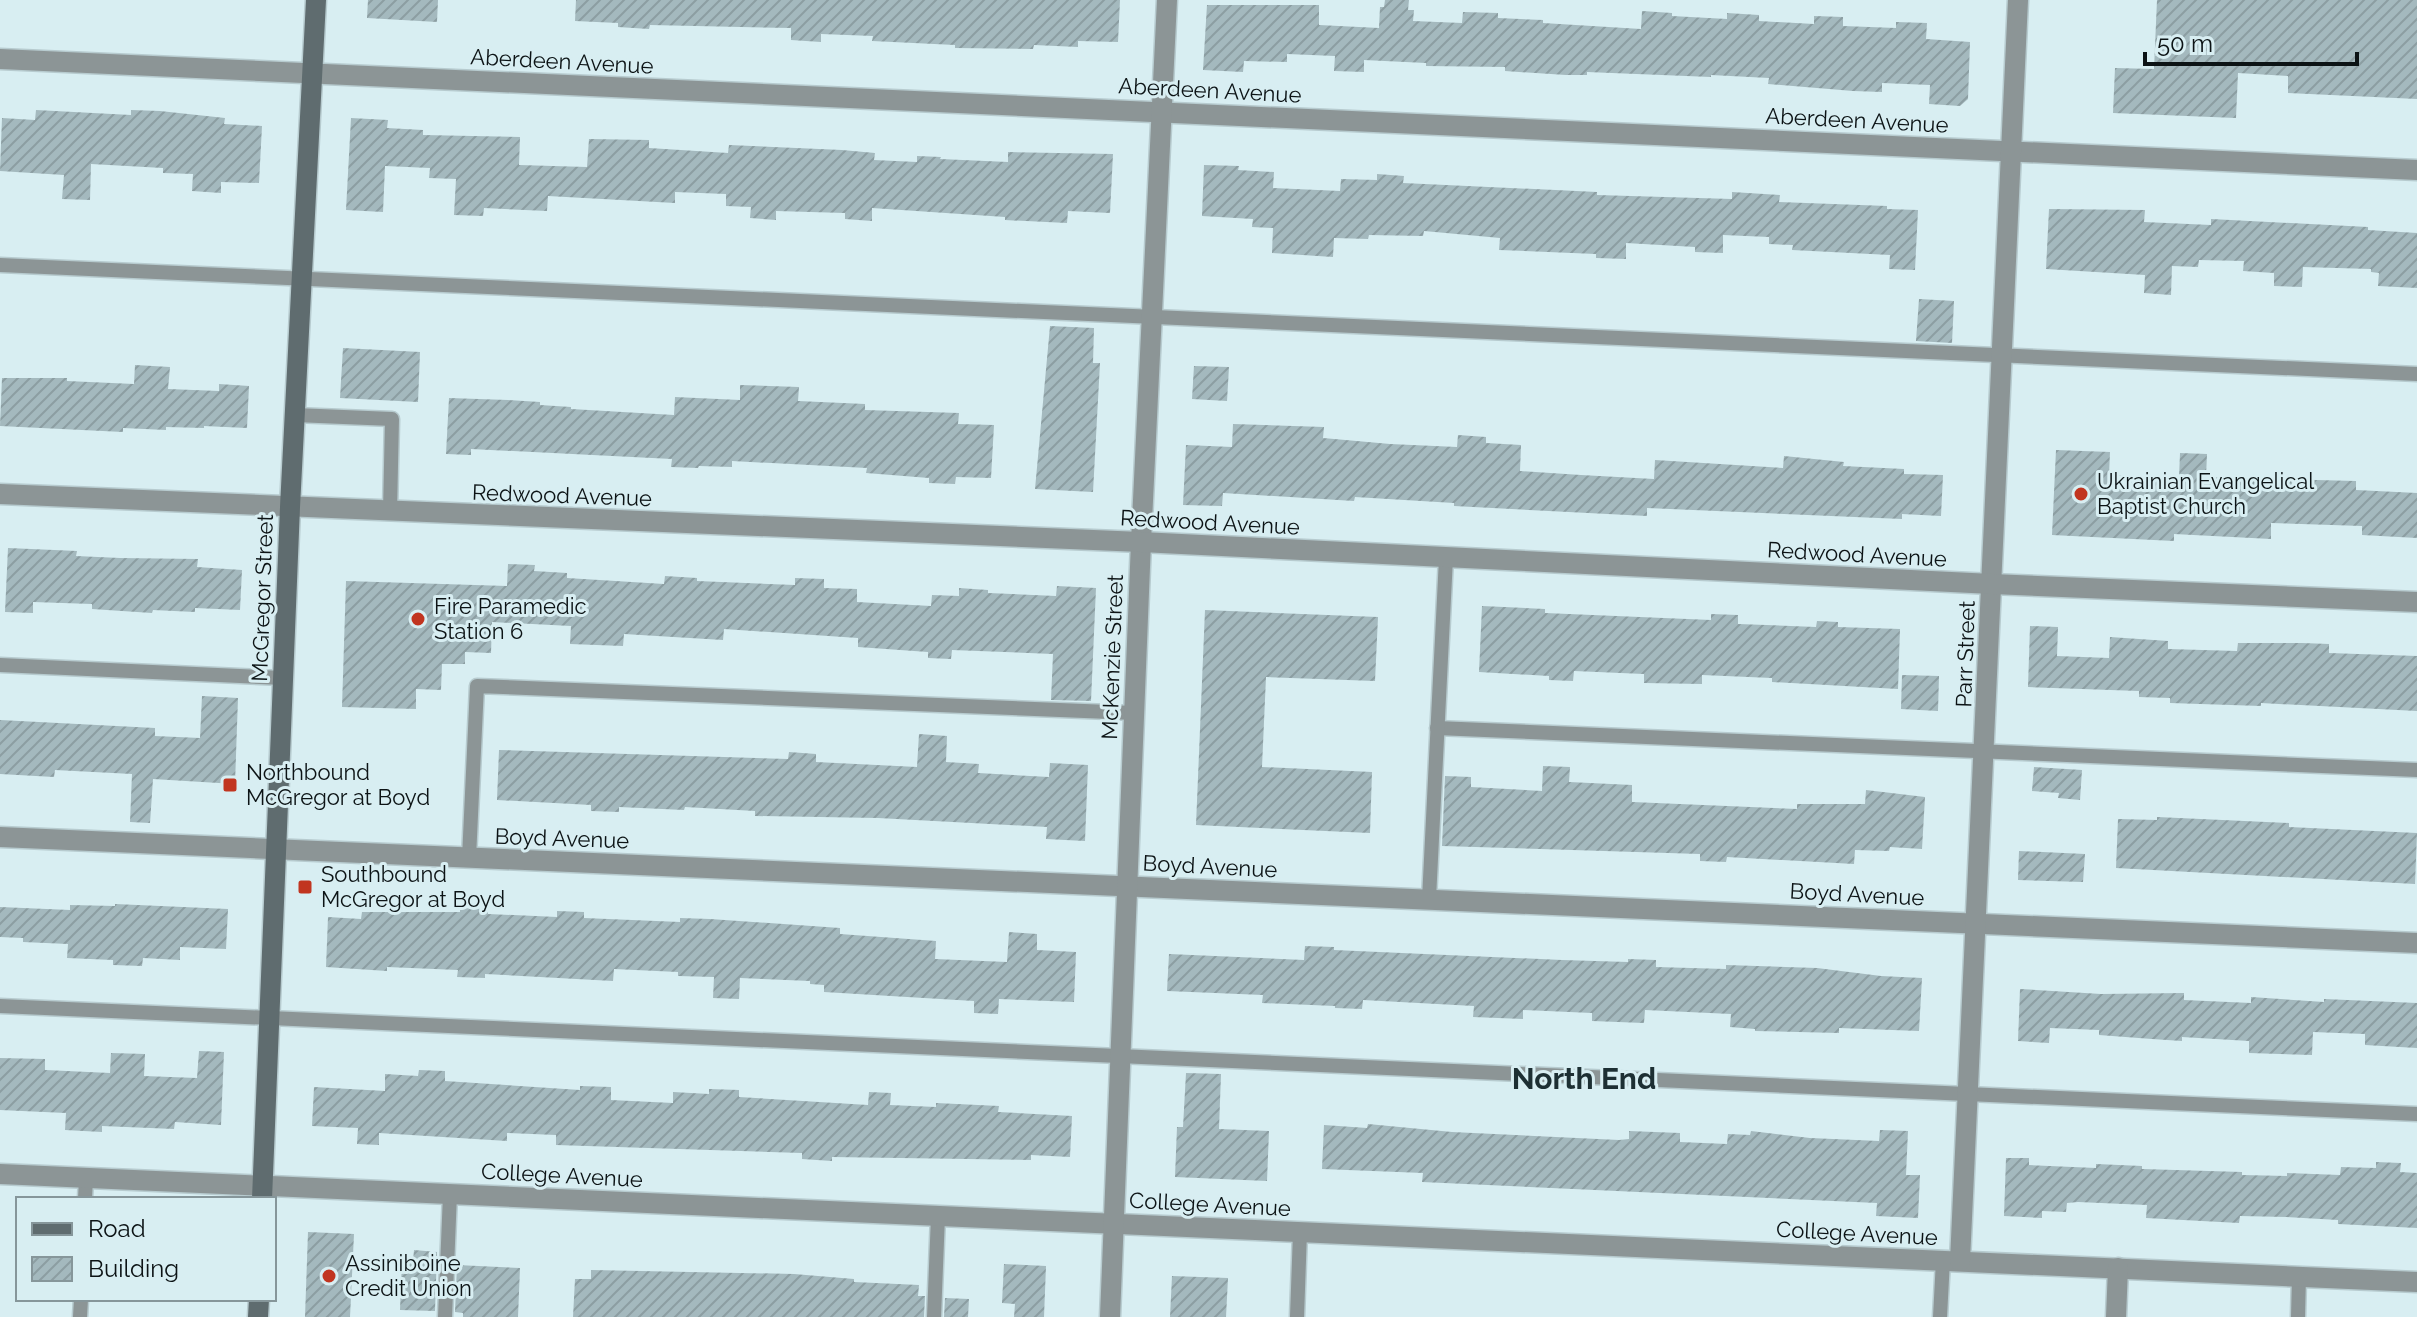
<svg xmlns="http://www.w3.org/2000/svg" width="2417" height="1317" font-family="Raleway,sans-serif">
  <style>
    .building { fill: url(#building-hatch) }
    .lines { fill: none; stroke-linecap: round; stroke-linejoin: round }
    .service-casing { stroke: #b7cbcf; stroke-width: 17 }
    .minor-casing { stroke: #b7cbcf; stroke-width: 23 }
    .tertiary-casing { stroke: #b7cbcf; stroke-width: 23 }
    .secondary-casing { stroke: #b7cbcf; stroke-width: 23 }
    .service { stroke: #8c9596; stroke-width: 14 }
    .minor { stroke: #8c9596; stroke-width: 20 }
    .tertiary { stroke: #8c9596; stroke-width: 20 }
    .secondary { stroke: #5f6c6f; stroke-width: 20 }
    .poi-dot { fill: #c13520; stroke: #d8eef2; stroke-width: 3 }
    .labels { text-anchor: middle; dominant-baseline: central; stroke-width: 6; stroke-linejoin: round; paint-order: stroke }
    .street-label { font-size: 22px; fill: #0c1315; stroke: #d8eef2 }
    .poi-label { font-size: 22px; fill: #0c1315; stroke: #d8eef2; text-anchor: start }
    .district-label { font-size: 30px; font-weight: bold; fill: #1d2f33; stroke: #d8eef2 }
  </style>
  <defs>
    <pattern id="building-hatch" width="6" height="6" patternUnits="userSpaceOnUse" patternTransform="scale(2)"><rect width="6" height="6" fill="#a4b9be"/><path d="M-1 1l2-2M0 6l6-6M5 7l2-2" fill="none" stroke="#8c9ea2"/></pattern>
  </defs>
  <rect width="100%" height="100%" fill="#d8eef2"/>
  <g class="building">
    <polygon points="368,0 438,0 437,22 367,18"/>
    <polygon points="576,0 1120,0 1118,42 1078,41 1078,47 1034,45 1033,49 955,48 955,45 872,41 873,36 821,34 821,42 791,40 791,28 650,25 649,29 618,27 618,23 575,21"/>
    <polygon points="1385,0 1409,0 1408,10 1414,10 1413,21 1462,23 1463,12 1498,13 1498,18 1543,20 1543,23 1641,29 1642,11 1672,13 1672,16 1727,19 1727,13 1759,15 1759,21 1814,24 1814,16 1843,17 1843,26 1896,28 1896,22 1927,23 1926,39 1970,42 1968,99 1960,106 1929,104 1930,85 1882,83 1882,92 1853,91 1768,84 1769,78 1711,75 1711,77 1587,72 1587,75 1566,75 1505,71 1505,67 1426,66 1426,63 1364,60 1364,72 1334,71 1335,56 1287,54 1287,62 1244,61 1243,72 1203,70 1207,5 1319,5 1319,25 1379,28 1380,7 1384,7"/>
    <polygon points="2157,0 2417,0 2417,99 2288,93 2288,76 2238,73 2236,118 2113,113 2115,68 2154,69"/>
    <polygon points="36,110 131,115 131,110 160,111 225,118 224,124 262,126 259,183 221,182 221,193 192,191 193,174 163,173 163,168 91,164 90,200 62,199 64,175 0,171 2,118 35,120"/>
    <polygon points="351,118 388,120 387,128 423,130 423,135 520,137 519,165 587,167 589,139 649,140 649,148 728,153 729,145 842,150 875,153 874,160 917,162 917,156 941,157 940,159 1008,162 1008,152 1113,154 1110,213 1068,211 1067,223 1005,220 1005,217 872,208 872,221 845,219 845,213 776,211 776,220 750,218 751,207 726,206 726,194 675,192 675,203 548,196 547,211 484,208 483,216 454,215 456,179 429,178 430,168 385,166 383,212 346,210"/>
    <polygon points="1204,165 1239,166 1238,170 1274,172 1273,188 1340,191 1341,179 1377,180 1377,174 1404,176 1403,183 1597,192 1597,195 1732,199 1732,192 1780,195 1779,202 1887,206 1887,209 1918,210 1915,270 1889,269 1890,255 1792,250 1793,245 1769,244 1769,237 1723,235 1723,253 1695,252 1695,247 1626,243 1626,259 1596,258 1596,254 1499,250 1500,238 1424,231 1423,236 1369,235 1368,239 1334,238 1333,257 1272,253 1273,228 1252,227 1253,219 1202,216"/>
    <polygon points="2049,209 2145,210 2144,222 2211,225 2211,219 2368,227 2368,230 2417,233 2417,288 2378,286 2379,273 2371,272 2371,269 2303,267 2302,287 2274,286 2274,273 2243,271 2244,261 2199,260 2198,267 2172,266 2171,295 2144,293 2145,275 2046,269"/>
    <polygon points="1919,299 1954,301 1952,343 1916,341"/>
    <polygon points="1050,326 1094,328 1093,363 1100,363 1093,492 1035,489"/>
    <polygon points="343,348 420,352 418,402 340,398"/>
    <polygon points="135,365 170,367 168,389 219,391 219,384 249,386 247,428 204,426 204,428 166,427 166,430 123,428 123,432 0,426 2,378 67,378 67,381 134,384"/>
    <polygon points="1194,366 1229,367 1227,401 1192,399"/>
    <polygon points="740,385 799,387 798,401 865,404 865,410 959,413 958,424 994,425 991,478 956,477 955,484 929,483 929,478 866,473 867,468 732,461 732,467 699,466 698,468 671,467 672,459 471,449 471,455 446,454 449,398 508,400 540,402 540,405 571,407 571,409 674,415 675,397 740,400"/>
    <polygon points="1233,424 1324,427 1323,438 1390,444 1457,447 1458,435 1486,437 1486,443 1521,445 1520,471 1581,475 1654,479 1655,460 1783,468 1784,456 1844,462 1843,466 1904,469 1904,474 1943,475 1941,516 1902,514 1902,519 1647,508 1647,516 1454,506 1454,503 1355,497 1354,501 1223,493 1222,506 1183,505 1186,445 1232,447"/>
    <polygon points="2056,450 2110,452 2109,475 2179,478 2180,453 2207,454 2206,477 2356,481 2356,490 2417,493 2417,538 2362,535 2362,526 2271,523 2271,539 2174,534 2174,541 2052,535"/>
    <polygon points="8,548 77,551 76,556 120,558 198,559 197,567 242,570 240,610 195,608 195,612 153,610 152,613 92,609 92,604 33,602 33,613 5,612"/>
    <polygon points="508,564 535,565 534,571 567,573 567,578 664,584 665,576 697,578 697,581 795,585 795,578 824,579 824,588 857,589 857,602 931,606 932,595 959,596 959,588 988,590 988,593 1056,596 1057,586 1096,588 1091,701 1051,700 1053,654 952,650 951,659 928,658 928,652 858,647 858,638 724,629 723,640 624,634 623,646 570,644 571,626 492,622 491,653 465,652 465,664 442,664 441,690 416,689 416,709 342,707 346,581 507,586"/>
    <polygon points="1482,606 1545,609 1545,613 1711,620 1711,614 1738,615 1738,624 1816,627 1817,621 1838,622 1838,627 1900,629 1898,689 1772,682 1772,678 1702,675 1702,684 1644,683 1644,674 1574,671 1573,681 1549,680 1549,676 1479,672"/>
    <polygon points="1205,610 1378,617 1375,681 1266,677 1262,767 1372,772 1370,833 1196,825"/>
    <polygon points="2030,626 2058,627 2057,656 2109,658 2110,637 2168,641 2168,649 2237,651 2238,643 2302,643 2329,644 2329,653 2417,656 2417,711 2261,703 2261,706 2170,703 2170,698 2139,697 2139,691 2028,687"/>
    <polygon points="1902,675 1939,676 1938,711 1901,709"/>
    <polygon points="202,696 238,698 235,784 153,779 150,823 130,822 132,774 55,770 54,777 0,774 0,720 155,728 155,736 200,738"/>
    <polygon points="919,734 947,736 946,762 979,764 978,773 1049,777 1050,763 1088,765 1085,841 1046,839 1047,827 878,818 755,816 755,811 685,807 684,810 619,807 619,812 591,811 591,805 497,800 499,750 788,759 789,752 816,754 816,762 917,767"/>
    <polygon points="1543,766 1570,767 1569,782 1632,785 1632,802 1797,809 1797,804 1865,804 1866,790 1925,797 1922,849 1890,847 1889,851 1855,850 1854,864 1727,857 1726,862 1700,861 1700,854 1442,846 1445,776 1471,777 1471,787 1542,791"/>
    <polygon points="2034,767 2082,770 2080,800 2058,798 2059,793 2032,791"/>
    <polygon points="2157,817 2289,823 2289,827 2417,833 2415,884 2116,868 2118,819 2157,820"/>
    <polygon points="2019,851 2085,854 2083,882 2018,880"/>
    <polygon points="115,904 228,909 226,949 180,947 180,960 143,958 142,966 113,965 113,960 67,958 68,944 23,942 23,938 0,937 0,907 70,910 70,905 115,906"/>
    <polygon points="460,908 488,909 488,914 557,917 557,911 584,912 584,918 680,922 680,918 710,919 840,928 840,934 936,941 935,959 1007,962 1009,932 1037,934 1037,950 1076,952 1074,1002 999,999 998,1014 974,1013 974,1001 824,992 824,985 810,984 810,981 740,978 739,999 713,998 714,977 678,976 678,972 614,969 613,981 485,974 485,978 457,977 458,970 387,967 387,971 326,967 328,917 361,919 362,912 460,912"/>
    <polygon points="1305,946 1334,947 1334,950 1562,960 1628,962 1628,959 1656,960 1656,967 1726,969 1726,965 1817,968 1881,976 1922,978 1919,1031 1839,1028 1839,1033 1755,1031 1755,1029 1730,1027 1731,1014 1645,1010 1644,1023 1592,1021 1592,1013 1523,1010 1523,1019 1473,1017 1474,1006 1363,1000 1362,1009 1335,1008 1335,1006 1262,1003 1263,995 1167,991 1169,954 1304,960"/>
    <polygon points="2020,989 2101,994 2184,993 2184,1000 2251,1003 2251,997 2324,1002 2324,999 2417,1003 2417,1048 2365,1045 2365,1034 2313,1032 2312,1055 2249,1053 2249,1041 2182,1037 2182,1041 2152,1039 2099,1035 2099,1030 2050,1028 2049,1043 2018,1041"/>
    <polygon points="199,1051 224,1052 221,1125 175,1122 174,1129 102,1126 102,1132 65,1130 66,1113 0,1110 0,1058 45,1059 45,1070 110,1073 111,1053 145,1054 144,1076 197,1078"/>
    <polygon points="419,1070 445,1071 445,1081 580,1090 580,1086 611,1087 611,1100 673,1103 673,1092 709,1094 709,1089 739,1090 739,1097 868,1105 869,1092 891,1093 890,1105 936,1107 936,1103 999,1106 998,1112 1072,1116 1070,1157 1031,1155 1031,1160 832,1157 832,1161 802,1159 802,1153 556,1145 556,1135 507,1133 507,1141 379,1133 379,1145 357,1144 358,1128 312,1126 314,1087 385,1091 385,1074 418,1076"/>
    <polygon points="1186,1073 1221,1074 1219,1129 1269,1131 1267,1181 1175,1177 1177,1127 1183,1127"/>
    <polygon points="1368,1124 1452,1132 1619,1140 1629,1139 1629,1131 1680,1133 1680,1142 1727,1144 1728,1134 1750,1135 1751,1131 1810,1138 1879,1141 1880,1130 1908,1131 1906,1175 1920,1175 1918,1218 1876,1216 1877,1203 1422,1182 1423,1173 1322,1169 1324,1125 1367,1128"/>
    <polygon points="2006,1158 2029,1158 2029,1165 2096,1168 2096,1164 2142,1166 2142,1169 2242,1172 2242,1175 2287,1176 2287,1173 2340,1175 2341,1167 2376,1168 2376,1162 2401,1163 2400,1172 2417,1173 2417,1228 2338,1224 2338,1220 2286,1217 2240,1216 2239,1223 2146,1218 2147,1205 2078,1202 2067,1203 2066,1212 2042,1211 2042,1218 2004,1216"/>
    <polygon points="308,1232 354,1234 350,1317 305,1317"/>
    <polygon points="414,1250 437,1252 435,1311 400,1310 402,1261 413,1261"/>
    <polygon points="1004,1264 1046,1266 1044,1317 1014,1317 1015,1304 1002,1303"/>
    <polygon points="457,1265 520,1268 518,1317 463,1317 463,1313 455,1312"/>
    <polygon points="591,1270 794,1274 854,1279 854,1282 919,1285 918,1296 925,1296 924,1317 573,1317 575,1279 591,1279"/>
    <polygon points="1172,1276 1228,1278 1226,1317 1170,1317"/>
    <polygon points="945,1298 969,1299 968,1317 944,1317"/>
  </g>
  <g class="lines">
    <defs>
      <g id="service">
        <polyline points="0,265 2417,374"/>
        <polyline points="295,415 392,419 390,512"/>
        <polyline points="0,665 283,678"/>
        <polyline points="1437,728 2417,770"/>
        <polyline points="469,858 477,686 1134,713"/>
        <polyline points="1429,899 1446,558"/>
        <polyline points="0,1006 2417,1114"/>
        <polyline points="85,1199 86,1178"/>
        <polyline points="80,1317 81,1299"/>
        <polyline points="445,1317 450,1194"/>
        <polyline points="934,1317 938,1216"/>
        <polyline points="1297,1317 1300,1232"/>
        <polyline points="1940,1317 1943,1260"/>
        <polyline points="2298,1317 2299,1276"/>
      </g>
      <g id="minor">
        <polyline points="0,59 2417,170"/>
        <polyline points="0,837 2417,943"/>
        <polyline points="0,1174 2417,1282"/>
        <polyline points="1960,1261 2018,0"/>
        <polyline points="1110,1317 1141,542 1167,0"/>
        <polyline points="2116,1317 2118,1268"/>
      </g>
      <polyline id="tertiary" points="0,494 1141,542 1992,584 2417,602"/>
      <g id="secondary">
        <polyline points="262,1199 290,507 316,0"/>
        <polyline points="258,1317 259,1299"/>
      </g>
    </defs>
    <use href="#service" class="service-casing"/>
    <use href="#minor" class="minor-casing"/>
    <use href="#tertiary" class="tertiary-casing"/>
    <use href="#secondary" class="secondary-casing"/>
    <use href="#service" class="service"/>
    <use href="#minor" class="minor"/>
    <use href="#tertiary" class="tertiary"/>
    <use href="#secondary" class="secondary"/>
  </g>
  <g class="poi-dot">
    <circle cx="2081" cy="494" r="8"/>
    <circle cx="418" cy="619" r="8"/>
    <rect x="222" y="777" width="16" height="16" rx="4"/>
    <rect x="297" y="879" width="16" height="16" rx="4"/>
    <circle cx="329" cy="1276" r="8"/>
  </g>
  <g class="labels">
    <g class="street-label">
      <text transform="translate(562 61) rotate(3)">Aberdeen Avenue</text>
      <text transform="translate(1210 90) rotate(3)">Aberdeen Avenue</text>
      <text transform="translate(1857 120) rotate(3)">Aberdeen Avenue</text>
      <text transform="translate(562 495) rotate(2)">Redwood Avenue</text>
      <text transform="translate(1210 522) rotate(3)">Redwood Avenue</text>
      <text transform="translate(1857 554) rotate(3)">Redwood Avenue</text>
      <text transform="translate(262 598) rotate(-88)">McGregor Street</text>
      <text transform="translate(1965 654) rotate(-88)">Parr Street</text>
      <text transform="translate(1112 657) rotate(-88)">McKenzie Street</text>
      <text transform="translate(562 838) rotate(2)">Boyd Avenue</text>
      <text transform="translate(1210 866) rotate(3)">Boyd Avenue</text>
      <text transform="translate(1857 894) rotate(3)">Boyd Avenue</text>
      <text transform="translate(562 1175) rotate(3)">College Avenue</text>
      <text transform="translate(1210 1204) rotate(3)">College Avenue</text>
      <text transform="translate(1857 1233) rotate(3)">College Avenue</text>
    </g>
    <g class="poi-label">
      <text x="2097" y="481">Ukrainian Evangelical<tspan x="2097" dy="25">Baptist Church</tspan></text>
      <text x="434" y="606">Fire Paramedic<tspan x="434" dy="25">Station 6</tspan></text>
      <text x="246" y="772">Northbound<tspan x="246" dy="25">McGregor at Boyd</tspan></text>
      <text x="321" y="874">Southbound<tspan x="321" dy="25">McGregor at Boyd</tspan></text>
      <text x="345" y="1263">Assiniboine<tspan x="345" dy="25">Credit Union</tspan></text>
    </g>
    <g class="district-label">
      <text x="1584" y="1078">North End</text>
    </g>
  </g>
  <rect x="16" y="1197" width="260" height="104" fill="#d8eef2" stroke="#86969a" stroke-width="2"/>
  <rect x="32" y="1223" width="40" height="12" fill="#5f6c6f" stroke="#86969a" stroke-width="2"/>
  <text x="88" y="1237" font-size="24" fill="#0c1315">Road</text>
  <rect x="32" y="1257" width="40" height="24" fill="url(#building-hatch)" stroke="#86969a" stroke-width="2"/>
  <text x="88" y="1277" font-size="24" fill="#0c1315">Building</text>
  <path d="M2145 52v12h212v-12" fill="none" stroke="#0c1315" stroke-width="4"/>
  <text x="2157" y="52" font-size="24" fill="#0c1315" stroke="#d8eef2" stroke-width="6" paint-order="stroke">50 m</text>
</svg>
